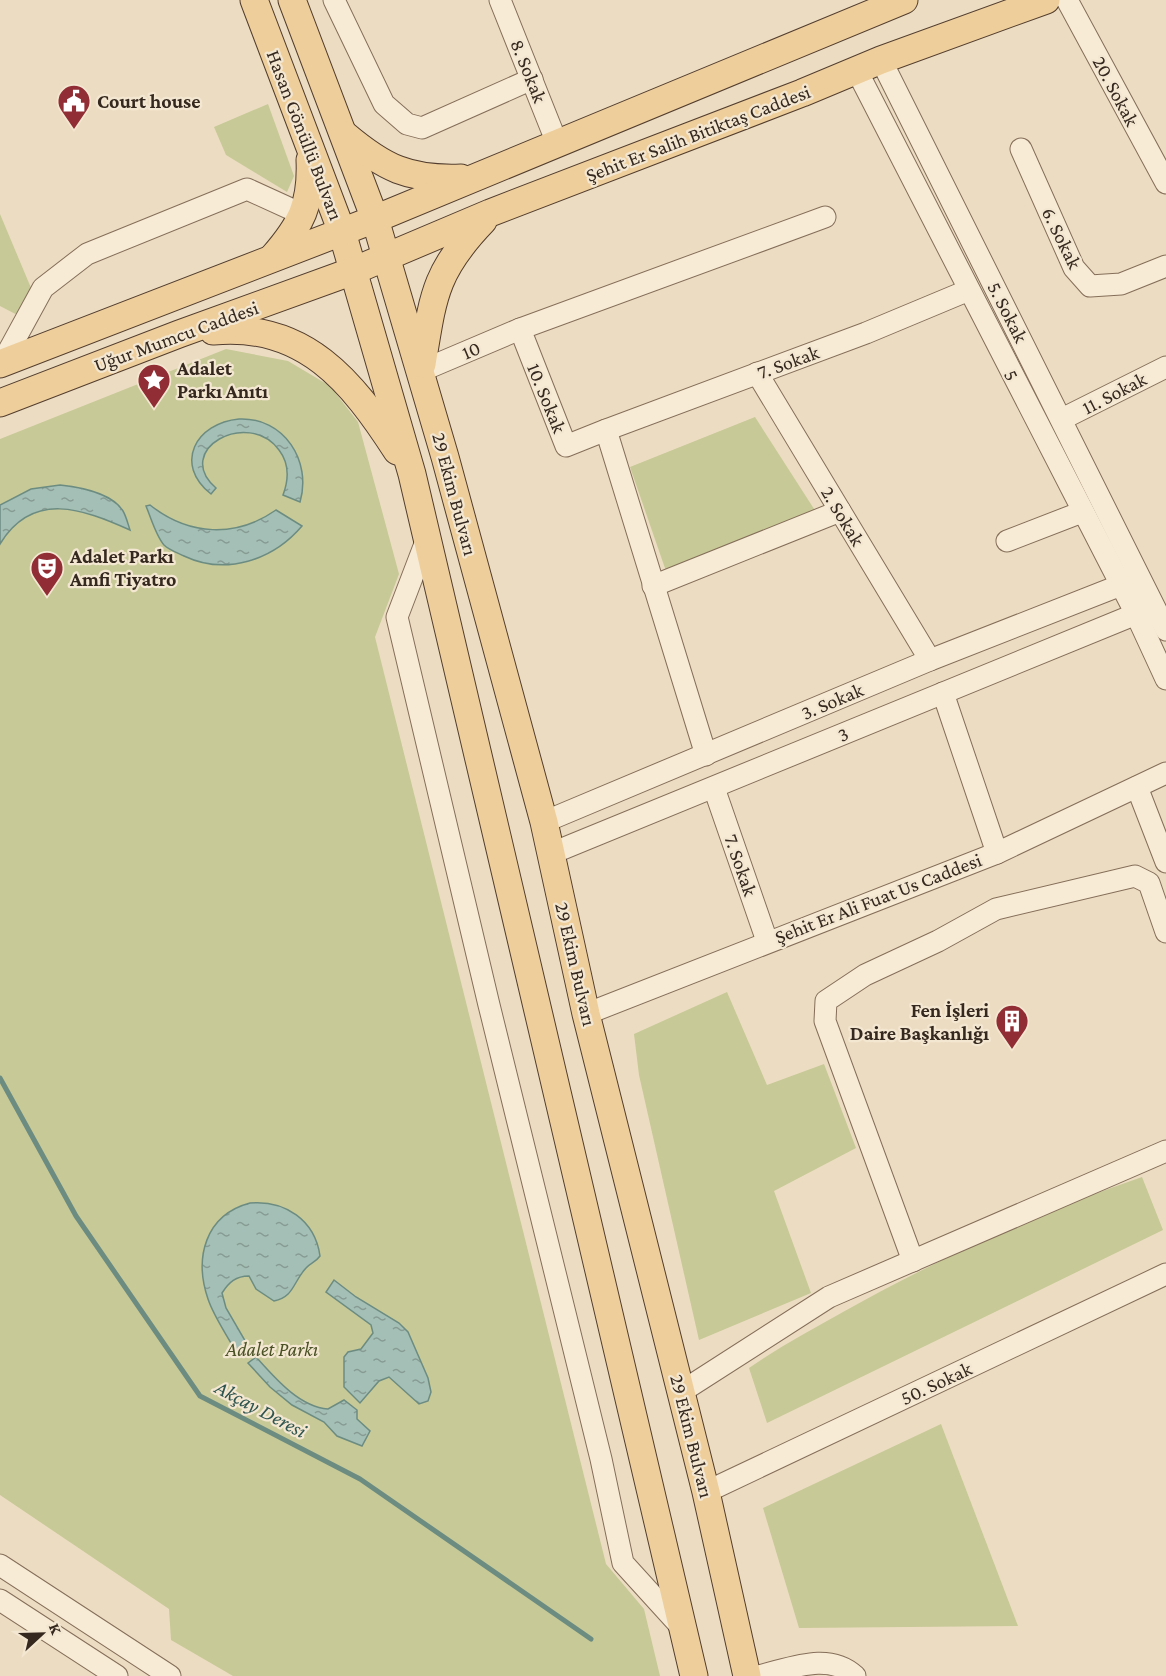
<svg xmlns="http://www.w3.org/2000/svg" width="1166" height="1676" font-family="'Crimson Pro',serif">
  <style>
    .green { fill: #c7c997 }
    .water { fill: url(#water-ripples); stroke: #6c8c82; stroke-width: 1.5 }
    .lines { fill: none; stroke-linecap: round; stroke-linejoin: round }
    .stream { stroke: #6c8c82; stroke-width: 5 }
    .minor-casing { stroke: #856e5a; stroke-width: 23 }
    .major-casing { stroke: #533d2e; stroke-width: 29 }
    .minor { stroke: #f7ebd5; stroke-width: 21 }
    .major { stroke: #eece9b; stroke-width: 27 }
    .labels { text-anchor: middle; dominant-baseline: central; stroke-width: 4.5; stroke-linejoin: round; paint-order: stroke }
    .street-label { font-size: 20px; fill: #35281e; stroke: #f4e7d2 }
    .poi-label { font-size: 20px; font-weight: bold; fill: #35281e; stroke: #f4e7d2; text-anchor: start }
    .park-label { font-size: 20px; font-style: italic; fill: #495125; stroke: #f4e7d2 }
    .water-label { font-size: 21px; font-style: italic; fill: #2e554f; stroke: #f4e7d2 }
  </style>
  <defs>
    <pattern id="water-ripples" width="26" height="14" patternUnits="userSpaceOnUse" patternTransform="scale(1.5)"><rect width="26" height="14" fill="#a4bfb5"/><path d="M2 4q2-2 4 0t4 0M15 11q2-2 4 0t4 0" fill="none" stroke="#869b93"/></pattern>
  </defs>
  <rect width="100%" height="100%" fill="#ecddc2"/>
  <g class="green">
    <polygon points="268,104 294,176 287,192 226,155 214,127"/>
    <polygon points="0,214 34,295 23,318 0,306"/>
    <polygon points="226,349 288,361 330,386 358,422 399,574 375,637 606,1564 644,1609 660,1676 233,1676 171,1640 169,1609 0,1495 0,439"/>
    <polygon points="755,417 816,512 667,574 630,467"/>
    <polygon points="727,992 767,1085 824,1064 856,1148 774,1191 811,1293 699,1340 639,1075 634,1034"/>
    <path d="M1142 1177 1163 1230 767 1423 749 1368C779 1347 811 1330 843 1312 938 1259 1039 1212 1142 1177Z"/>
    <polygon points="941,1424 1018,1626 799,1628 763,1508"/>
  </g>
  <g class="water">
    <path d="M239 419C284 417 312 461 300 502L283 495C289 479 289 463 279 450 248 408 172 450 216 488L211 494C173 464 196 423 239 419Z"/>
    <path d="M60 485C79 487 112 493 123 511 126 516 128 524 130 530 83 509 33 490 0 544V505L31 489Z"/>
    <path d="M150 505C189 536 236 538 276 510L302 526C273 560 226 576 184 556 178 553 169 550 164 545 156 536 151 518 146 506Z"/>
    <path d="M250 1203C285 1200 315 1220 320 1256 316 1262 310 1263 306 1268 293 1282 294 1297 274 1301L256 1289 249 1276C236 1276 229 1282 222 1293L226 1308 247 1344 236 1352C227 1335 214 1317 208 1299 194 1258 205 1215 250 1203Z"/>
    <polygon points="334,1280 356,1297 399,1323 408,1332 428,1378 431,1392 428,1401 419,1404 389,1377 379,1381 360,1403 344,1387 344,1357 348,1352 361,1349 373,1333 371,1325 326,1292"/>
    <path d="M256 1357C274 1377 299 1407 328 1409L344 1400 357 1410V1419L370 1431 362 1446 337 1436 324 1422 292 1405 270 1387 248 1363Z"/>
  </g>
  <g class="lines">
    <polyline class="stream" points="0,1078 76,1216 200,1396 360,1479 591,1639"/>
    <defs>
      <g id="minor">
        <polyline points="334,0 384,104 407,124 422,128 532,79"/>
        <polyline points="500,0 557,143"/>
        <polyline points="1067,0 1166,183"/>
        <polyline points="881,60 1166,630"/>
        <polyline points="857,71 1136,614 1166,679"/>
        <polyline points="1021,149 1074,268 1090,286 1121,284 1166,266"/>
        <polyline points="2,363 43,288 87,254 247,189 304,215"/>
        <polyline points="421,371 520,329"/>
        <polyline points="757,373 930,660"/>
        <polyline points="1062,419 1166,367"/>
        <polyline points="606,430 866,333 969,290"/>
        <polyline points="428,536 397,617 489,1005 601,1459 623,1563 683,1629"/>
        <polyline points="1007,541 1082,512"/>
        <polyline points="653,586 840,511"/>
        <polyline points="943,693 997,853"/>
        <polyline points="706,755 606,430 566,446 520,329 825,217"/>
        <polyline points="1137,787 1166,862"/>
        <polyline points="714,788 767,941"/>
        <polyline points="544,822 930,660 1121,585"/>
        <polyline points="550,854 1136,614"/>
        <polyline points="586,1014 997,853 1166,773"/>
        <polyline points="913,1261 825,1021 826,1001 865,975 938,941 996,909 1135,876 1149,883 1166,932"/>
        <polyline points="681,1392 829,1297 1166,1151"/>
        <polyline points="706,1492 1166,1274"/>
        <polyline points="0,1565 170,1676"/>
        <polyline points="0,1600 117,1676"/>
        <path d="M758 1676C790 1669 828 1651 855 1676"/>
      </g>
      <g id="major">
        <polyline points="254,0 342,232 412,474 694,1676"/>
        <polyline points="292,0 375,219 445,457 544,822 586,1014 706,1492 747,1676"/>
        <path d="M345 135C384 168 409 180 461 178"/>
        <path d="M273 257C301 225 312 204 310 160"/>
        <path d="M213 331C304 322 352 381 397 451"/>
        <polyline points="0,364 375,219 904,0"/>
        <path d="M422 364C433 297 434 272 483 221"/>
        <polyline points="0,403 179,334 353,271 490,213 802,93 881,60 1046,0"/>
      </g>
    </defs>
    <use href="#minor" class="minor-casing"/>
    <use href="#major" class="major-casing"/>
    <use href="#minor" class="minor"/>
    <use href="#major" class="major"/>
  </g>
  <defs>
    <symbol id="civic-pin" viewBox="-11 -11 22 30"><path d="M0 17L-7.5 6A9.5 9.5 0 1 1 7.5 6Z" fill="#912d34" stroke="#f4e7d2"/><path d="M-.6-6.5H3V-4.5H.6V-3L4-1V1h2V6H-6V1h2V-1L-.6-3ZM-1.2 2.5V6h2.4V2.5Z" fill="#fff"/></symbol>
    <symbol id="sight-pin" viewBox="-11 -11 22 30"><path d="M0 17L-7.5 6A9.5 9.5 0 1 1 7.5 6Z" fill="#912d34" stroke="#f4e7d2"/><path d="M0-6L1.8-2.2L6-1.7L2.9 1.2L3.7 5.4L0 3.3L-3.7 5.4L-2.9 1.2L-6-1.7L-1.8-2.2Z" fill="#fff"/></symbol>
    <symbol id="theatre-pin" viewBox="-11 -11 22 30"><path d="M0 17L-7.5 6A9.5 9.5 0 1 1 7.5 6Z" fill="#912d34" stroke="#f4e7d2"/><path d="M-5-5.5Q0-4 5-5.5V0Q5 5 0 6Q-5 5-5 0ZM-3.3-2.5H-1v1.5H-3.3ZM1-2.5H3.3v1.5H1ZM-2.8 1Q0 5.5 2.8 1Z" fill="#fff"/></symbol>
    <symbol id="building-pin" viewBox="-11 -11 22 30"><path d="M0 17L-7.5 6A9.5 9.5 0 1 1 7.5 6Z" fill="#912d34" stroke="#f4e7d2"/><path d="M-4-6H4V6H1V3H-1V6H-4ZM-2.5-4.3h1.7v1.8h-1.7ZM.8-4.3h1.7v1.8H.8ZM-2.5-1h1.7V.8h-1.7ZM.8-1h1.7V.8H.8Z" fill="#fff"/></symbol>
  </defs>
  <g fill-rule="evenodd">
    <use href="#civic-pin" x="55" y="82" width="38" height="52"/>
    <use href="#sight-pin" x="135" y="361" width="38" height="52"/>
    <use href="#theatre-pin" x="28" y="549" width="38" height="52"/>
    <use href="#building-pin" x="993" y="1002" width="38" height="52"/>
  </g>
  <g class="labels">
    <g class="street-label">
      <text transform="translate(529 71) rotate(68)">8. Sokak</text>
      <text transform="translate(1116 91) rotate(62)">20. Sokak</text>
      <text transform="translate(698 133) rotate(-21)">Şehit Er Salih Bitiktaş Caddesi</text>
      <text transform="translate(305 135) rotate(69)">Hasan Gönüllü Bulvarı</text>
      <text transform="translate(1062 238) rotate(64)">6. Sokak</text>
      <text transform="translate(1008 312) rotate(63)">5. Sokak</text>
      <text transform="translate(176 336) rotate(-20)">Uğur Mumcu Caddesi</text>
      <text transform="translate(471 350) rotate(-23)">10</text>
      <text transform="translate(788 362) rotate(-20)">7. Sokak</text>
      <text transform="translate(1012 375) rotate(63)">5</text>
      <text transform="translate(1114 393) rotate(-27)">11. Sokak</text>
      <text transform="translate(547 398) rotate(68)">10. Sokak</text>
      <text transform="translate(455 494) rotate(75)">29 Ekim Bulvarı</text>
      <text transform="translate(843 516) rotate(59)">2. Sokak</text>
      <text transform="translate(832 701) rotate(-23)">3. Sokak</text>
      <text transform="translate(843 734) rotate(-23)">3</text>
      <text transform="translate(741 865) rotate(71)">7. Sokak</text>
      <text transform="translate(878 898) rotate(-21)">Şehit Er Ali Fuat Us Caddesi</text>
      <text transform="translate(576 964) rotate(77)">29 Ekim Bulvarı</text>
      <text transform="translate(936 1383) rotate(-25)">50. Sokak</text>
      <text transform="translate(692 1436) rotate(76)">29 Ekim Bulvarı</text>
    </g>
    <g class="poi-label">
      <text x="97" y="101">Court house</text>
      <text x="177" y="368">Adalet<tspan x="177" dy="23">Parkı Anıtı</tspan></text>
      <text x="70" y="556">Adalet Parkı<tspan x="70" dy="23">Amfi Tiyatro</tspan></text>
      <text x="989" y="1010" text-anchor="end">Fen İşleri<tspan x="989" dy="23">Daire Başkanlığı</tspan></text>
    </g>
    <g class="park-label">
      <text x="272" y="1349">Adalet Parkı</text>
    </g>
    <g class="water-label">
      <text transform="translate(261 1409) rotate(28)">Akçay Deresi</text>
    </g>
  </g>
  <g transform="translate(42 1634) rotate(68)" stroke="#f4e7d2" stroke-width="4.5" paint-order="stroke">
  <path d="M0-4.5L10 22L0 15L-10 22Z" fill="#35281e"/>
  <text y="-9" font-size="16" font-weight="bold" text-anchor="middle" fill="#35281e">K</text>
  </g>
</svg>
